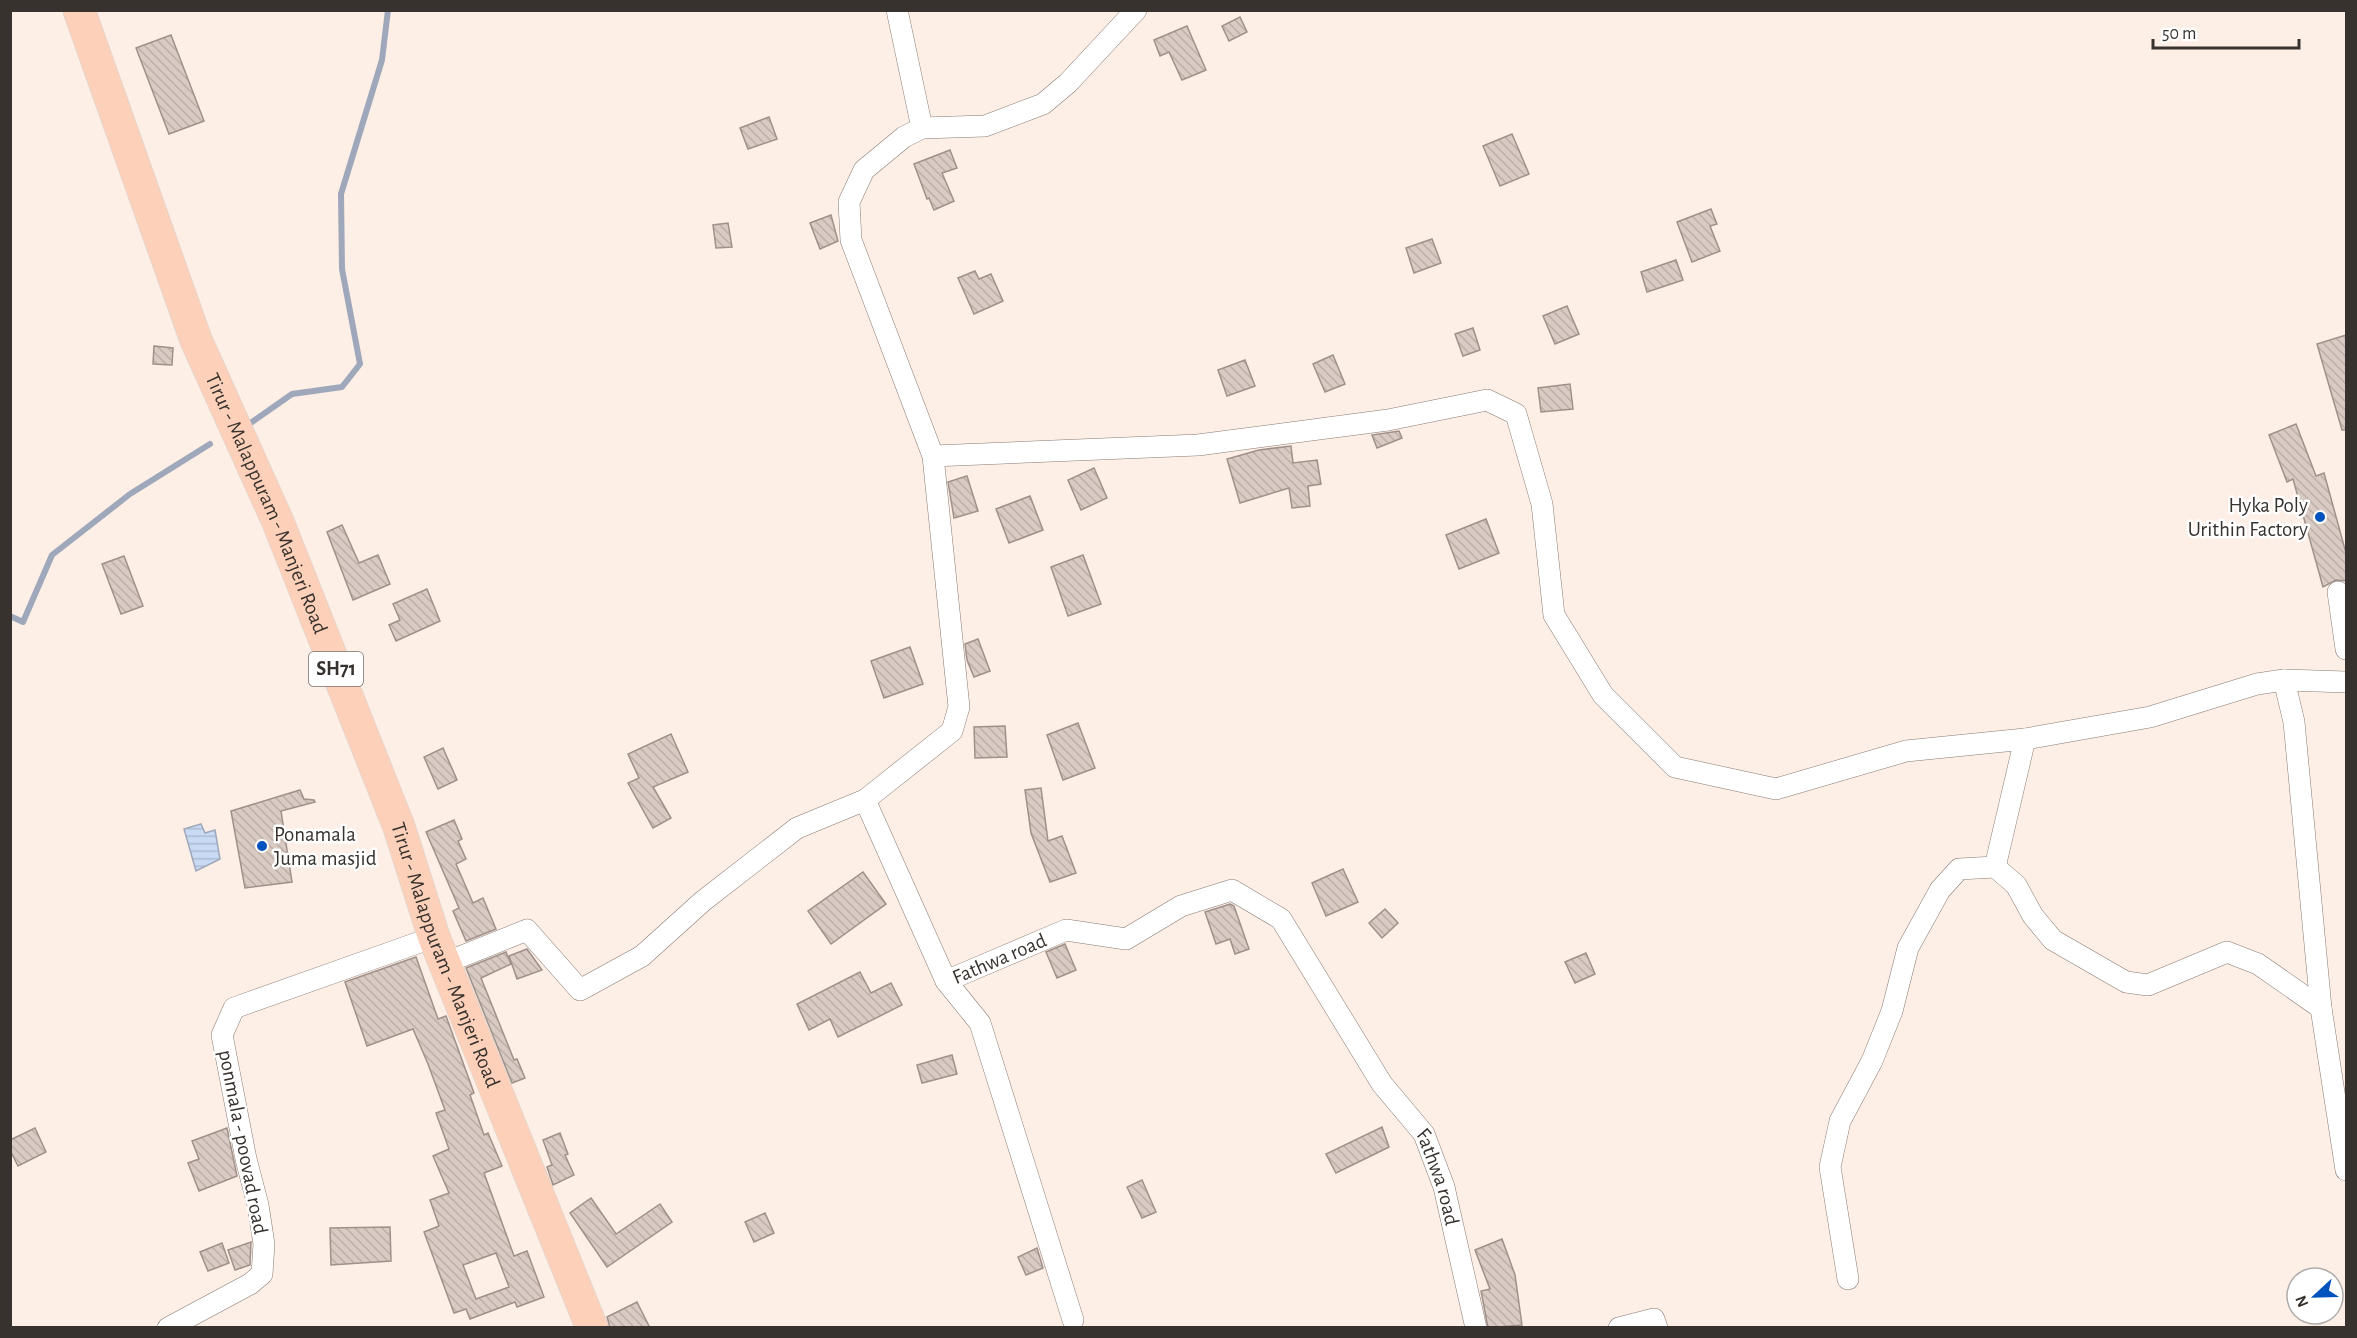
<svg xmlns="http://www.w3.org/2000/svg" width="2357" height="1338" font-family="'Alegreya Sans',sans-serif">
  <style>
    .water { fill: url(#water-rules); stroke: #9ea8ba; stroke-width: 1.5 }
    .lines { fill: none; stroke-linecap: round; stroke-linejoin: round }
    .stream { stroke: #9ea8ba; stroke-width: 6 }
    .building { fill: url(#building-back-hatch); stroke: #9f918a; stroke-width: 1.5; fill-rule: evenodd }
    .street-casing { stroke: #887b74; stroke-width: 22 }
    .primary-casing { stroke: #d3d2d1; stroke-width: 33 }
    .street { stroke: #fff; stroke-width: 21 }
    .primary { stroke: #fdd1b9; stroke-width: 32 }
    .poi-dot { fill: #0053bc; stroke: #fff; stroke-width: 2 }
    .labels { text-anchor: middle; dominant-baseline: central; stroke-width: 5; stroke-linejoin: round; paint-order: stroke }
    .shield { fill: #fff; stroke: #74706d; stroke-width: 1.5 }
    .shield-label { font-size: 20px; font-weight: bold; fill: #38322f }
    .street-label { font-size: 21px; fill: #38322f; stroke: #fff }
    .poi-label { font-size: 21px; fill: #38322f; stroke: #fff; text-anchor: end }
  </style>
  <defs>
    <pattern id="water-rules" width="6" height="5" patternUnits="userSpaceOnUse" patternTransform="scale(1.5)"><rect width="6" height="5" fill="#c9daf5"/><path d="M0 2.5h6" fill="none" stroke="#adbcd2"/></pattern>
    <pattern id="building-back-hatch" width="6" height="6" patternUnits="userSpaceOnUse" patternTransform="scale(1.5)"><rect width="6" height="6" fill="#d9cbc3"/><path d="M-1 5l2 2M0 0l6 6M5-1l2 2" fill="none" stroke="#bbafa8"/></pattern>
  </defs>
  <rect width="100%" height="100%" fill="#fdeee6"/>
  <polygon class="water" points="201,824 205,833 215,830 220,859 196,871 184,829"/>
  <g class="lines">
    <g class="stream">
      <polyline points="252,422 292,394 342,387 360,364 342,269 341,194 382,60 388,10"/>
      <polyline points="10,616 23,622 52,555 130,494 210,444"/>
    </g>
  </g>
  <g class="building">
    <polygon points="1240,17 1247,32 1229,41 1222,26"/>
    <polygon points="1187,26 1206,70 1182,80 1169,52 1160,56 1154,40"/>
    <polygon points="171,35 204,121 169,134 136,48"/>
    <polygon points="769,117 777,139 748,149 740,128"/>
    <polygon points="1512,134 1529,174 1500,186 1483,146"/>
    <polygon points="950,150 957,168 942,173 954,201 934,210 929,198 927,199 914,164"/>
    <polygon points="1711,209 1717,224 1710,226 1720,251 1692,262 1677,222"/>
    <polygon points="831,215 838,241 820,249 810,223"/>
    <polygon points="728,223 732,247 716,248 713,225"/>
    <polygon points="1432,239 1441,263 1414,273 1406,248"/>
    <polygon points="1676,260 1683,280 1647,292 1641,272"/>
    <polygon points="975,271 979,279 991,274 1003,301 974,314 958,278"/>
    <polygon points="1567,306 1579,334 1555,344 1543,316"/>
    <polygon points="1473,328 1480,350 1463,356 1455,334"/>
    <polygon points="2346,335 2346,430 2342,430 2317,344"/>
    <polygon points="154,346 173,348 172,365 153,364"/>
    <polygon points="1333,355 1345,384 1325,392 1313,364"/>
    <polygon points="1245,360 1255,386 1227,396 1218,370"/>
    <polygon points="1570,384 1573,409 1541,412 1538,388"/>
    <polygon points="2296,424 2316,476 2324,473 2346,553 2346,581 2336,580 2323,587 2293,479 2287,482 2269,435"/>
    <polygon points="1399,431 1402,438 1377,448 1372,435"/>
    <polygon points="1291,446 1293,463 1317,460 1321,484 1308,486 1310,506 1292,508 1289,488 1240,503 1227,459 1259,450"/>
    <polygon points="1094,468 1107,498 1081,510 1068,480"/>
    <polygon points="967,476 978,511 954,518 948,482"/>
    <polygon points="1030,496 1043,530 1009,543 996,509"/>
    <polygon points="1486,519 1499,553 1459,569 1446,535"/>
    <polygon points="342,525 359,563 378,555 390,584 353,600 327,532"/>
    <polygon points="1083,555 1101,604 1068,616 1051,567"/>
    <polygon points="124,556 143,606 121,614 102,564"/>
    <polygon points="427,589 440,621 396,641 389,625 400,620 393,604"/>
    <polygon points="978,639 990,671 974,677 967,660 965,644"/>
    <polygon points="910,647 923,684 884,698 871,661"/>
    <polygon points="1078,723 1095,768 1063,780 1047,735"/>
    <polygon points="1005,726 1007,757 975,758 974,727"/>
    <polygon points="671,734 688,772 653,787 671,818 653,828 628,783 639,778 628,754"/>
    <polygon points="443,748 457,780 438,789 424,757"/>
    <polygon points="1041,788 1048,841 1062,836 1076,873 1050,882 1031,833 1025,790"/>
    <polygon points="300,790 304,799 314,800 315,802 281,811 292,882 245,888 231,811"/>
    <polygon points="454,820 462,839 458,841 466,859 456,864 473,903 483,898 496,929 466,941 453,911 459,908 426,832"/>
    <polygon points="1343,869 1358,902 1326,916 1312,883"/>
    <polygon points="863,872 886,904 831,944 808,911"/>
    <polygon points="1230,904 1234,906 1249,949 1235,954 1230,939 1216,944 1205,912"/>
    <polygon points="1385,909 1398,923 1382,938 1369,923"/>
    <polygon points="1065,944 1076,970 1057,978 1046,952"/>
    <polygon points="527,949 542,970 517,979 509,956"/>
    <polygon points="506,952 511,964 481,978 514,1060 517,1059 525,1078 512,1083 466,968"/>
    <polygon points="1586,953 1595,974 1575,983 1565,962"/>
    <path d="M416 957 438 1019 446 1016 474 1093 470 1095 484 1135 488 1133 502 1166 484 1173 514 1256 527 1251 544 1297 517 1307 515 1302 470 1319 466 1309 454 1313 424 1232 439 1226 430 1200 449 1193 433 1156 449 1149 436 1113 445 1110 428 1064 413 1029 367 1046 345 982ZM496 1253 509 1287 476 1299 463 1265Z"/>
    <polygon points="860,972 871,993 891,983 902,1005 838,1037 830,1019 809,1030 797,1004"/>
    <polygon points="952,1055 957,1074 922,1083 917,1065"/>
    <polygon points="1382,1127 1389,1147 1336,1173 1326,1154"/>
    <polygon points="35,1128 46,1152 18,1166 10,1150 10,1140"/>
    <polygon points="227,1128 237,1176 199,1191 188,1163 199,1159 192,1141"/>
    <polygon points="560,1133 568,1154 565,1155 574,1175 553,1185 547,1167 552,1165 543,1140"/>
    <polygon points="1142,1180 1156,1212 1142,1218 1127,1187"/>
    <polygon points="591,1198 616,1234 660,1204 672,1222 607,1267 570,1213"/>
    <polygon points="765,1213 774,1233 754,1242 745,1222"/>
    <polygon points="390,1227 391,1261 331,1265 330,1228"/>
    <polygon points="1502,1239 1515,1275 1522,1325 1488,1328 1481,1291 1490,1289 1475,1250"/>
    <polygon points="251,1242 250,1265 235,1270 228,1250"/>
    <polygon points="222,1243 229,1263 208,1271 200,1252"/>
    <polygon points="1037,1248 1043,1268 1026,1275 1018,1257"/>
    <polygon points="637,1302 650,1328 610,1328 607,1317"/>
  </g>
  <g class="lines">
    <defs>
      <g id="street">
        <polyline points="897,10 922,128"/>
        <polyline points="933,456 1198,445 1388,420 1487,400 1516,414 1542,504 1554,615 1603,695 1675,767 1776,789 1906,751 2025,739"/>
        <polyline points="2338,592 2346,649"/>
        <polyline points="2346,682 2284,680 2294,722 2321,1008 2346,1170"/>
        <polyline points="865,800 952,731 959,707 933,456 851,240 849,202 864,170 904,137 922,128 985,126 1043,104 1068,83 1136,10"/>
        <polyline points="1995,867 2025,739 2150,717 2257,684 2284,680"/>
        <path id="s1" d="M445 963 527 930 580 990 642 956 703 901 797 828 865 800 946 981 1066 930 1126 939 1181 906 1232 890 1281 919 1382 1084 1424 1134 1444 1187 1476 1328"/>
        <polyline points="946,981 980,1023 1073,1320"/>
        <polyline points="1848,1279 1830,1167 1840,1121 1872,1061 1892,1011 1908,948 1940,890 1959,869 1995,867 2016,885 2033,916 2053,940 2126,982 2148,985 2227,952 2258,964 2321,1008"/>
        <polyline points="168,1328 250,1284 262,1274 264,1244 258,1205 246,1159 222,1035 234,1008 434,937"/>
        <polyline points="1619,1328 1654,1319 1657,1328"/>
      </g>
      <g id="primary">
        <path id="s2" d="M79 10 196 340 278 522 399 827 434 937 592 1328"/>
      </g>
    </defs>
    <use href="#street" class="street-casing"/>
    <use href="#primary" class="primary-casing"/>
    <use href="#street" class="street"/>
    <use href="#primary" class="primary"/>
  </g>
  <g class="poi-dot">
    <circle cx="2320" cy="517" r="6"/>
    <circle cx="262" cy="846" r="6"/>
  </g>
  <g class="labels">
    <rect class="shield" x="309" y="652" width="54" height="34" rx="4.5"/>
    <g class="shield-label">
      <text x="336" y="669">SH71</text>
    </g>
    <g class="street-label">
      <text stroke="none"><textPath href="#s2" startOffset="528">Tirur - Malappuram - Manjeri Road</textPath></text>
      <text stroke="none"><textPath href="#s2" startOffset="1014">Tirur - Malappuram - Manjeri Road</textPath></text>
      <text stroke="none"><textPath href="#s1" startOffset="770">Fathwa road</textPath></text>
      <text transform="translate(243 1142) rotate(79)">ponmala - poovad road</text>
      <text stroke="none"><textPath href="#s1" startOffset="1382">Fathwa road</textPath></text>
    </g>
    <g class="poi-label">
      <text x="2308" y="505">Hyka Poly<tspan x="2308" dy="24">Urithin Factory</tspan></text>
      <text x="274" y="834" text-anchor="start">Ponamala<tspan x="274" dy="24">Juma masjid</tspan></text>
    </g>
  </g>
  <rect width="2357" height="1338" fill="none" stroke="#38322f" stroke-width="24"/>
  <g transform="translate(2315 1296) rotate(248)"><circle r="28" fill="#ffffff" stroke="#afadac" stroke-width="1.5"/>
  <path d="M0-4.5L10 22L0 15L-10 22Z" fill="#0053bc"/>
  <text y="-9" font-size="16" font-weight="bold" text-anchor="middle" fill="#38322f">N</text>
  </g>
  <path d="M2153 39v9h146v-9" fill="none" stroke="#38322f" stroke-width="3"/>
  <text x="2162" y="39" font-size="18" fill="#38322f" stroke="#ffffff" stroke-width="4.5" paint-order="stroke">50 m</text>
</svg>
